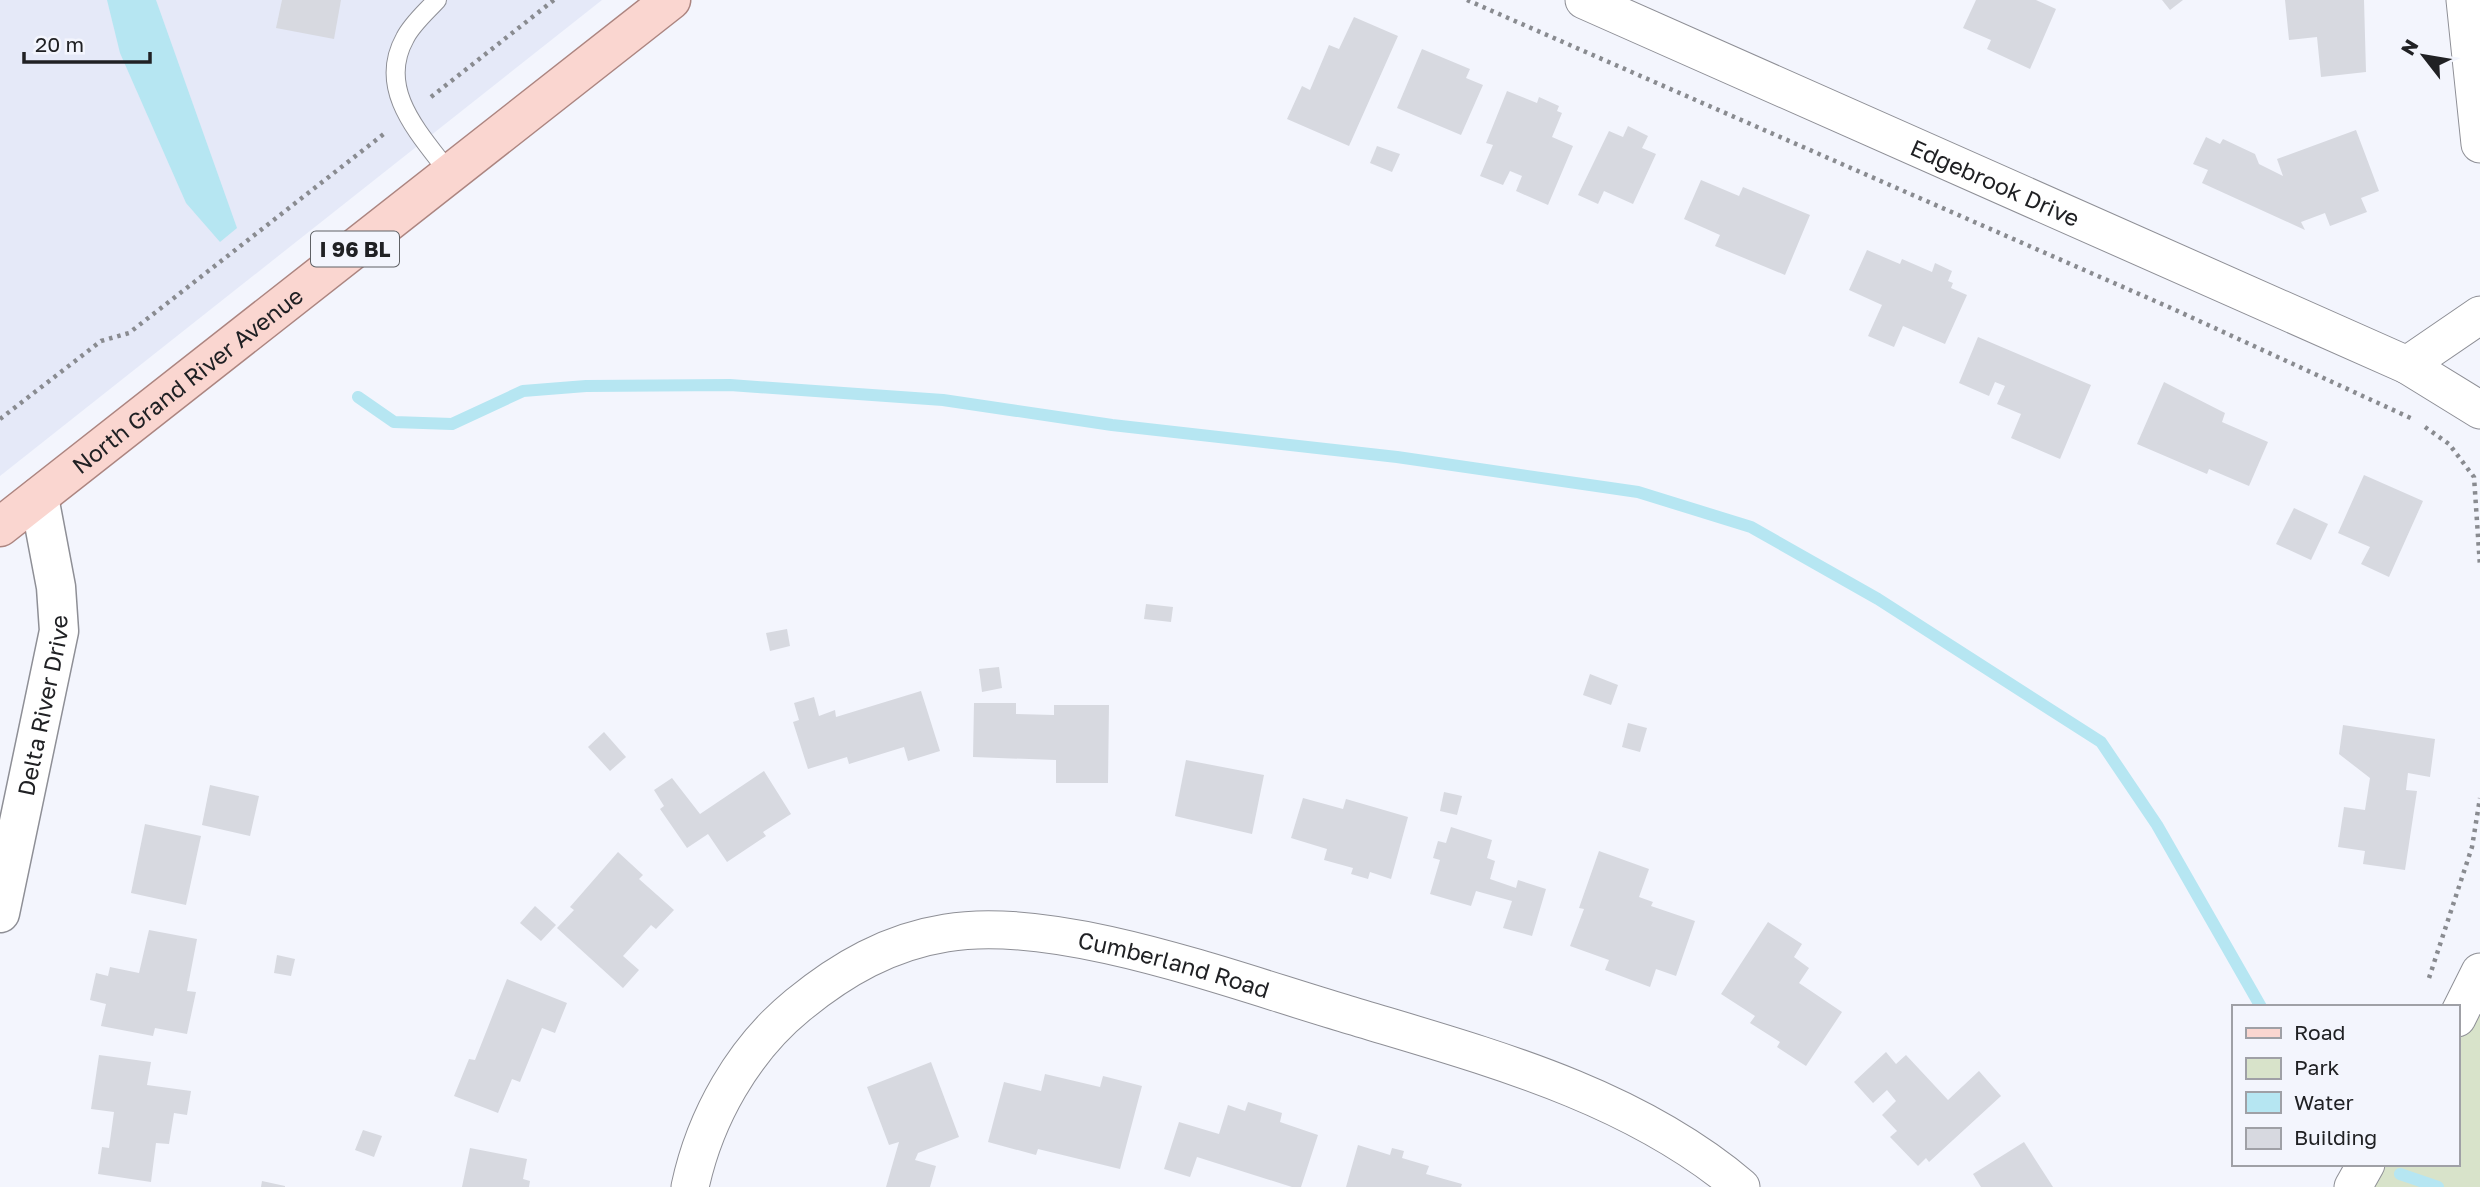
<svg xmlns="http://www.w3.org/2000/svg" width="2480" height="1187" font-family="'Golos Text',sans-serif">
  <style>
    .built { fill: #e5e9f8 }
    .green { fill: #d8e3ca }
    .water { fill: #b6e6f2 }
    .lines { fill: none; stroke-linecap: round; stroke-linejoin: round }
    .stream { stroke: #b6e6f2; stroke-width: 12 }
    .building { fill: #d7d9e0 }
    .service-casing { stroke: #8e8f96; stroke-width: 20 }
    .minor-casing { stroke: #8e8f96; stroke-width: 39 }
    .tertiary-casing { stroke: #8e8f96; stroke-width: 41 }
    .primary-casing { stroke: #ac8580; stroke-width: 41 }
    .path { stroke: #898b90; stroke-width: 4.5; stroke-dasharray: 3.5 5; stroke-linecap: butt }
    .service { stroke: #fff; stroke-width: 18 }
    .minor { stroke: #fff; stroke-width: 37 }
    .tertiary { stroke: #fff; stroke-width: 38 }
    .primary { stroke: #fad6d0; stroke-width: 38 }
    .labels { text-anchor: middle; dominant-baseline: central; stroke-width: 7; stroke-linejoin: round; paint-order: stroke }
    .shield { fill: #f3f5fd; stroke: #5f6165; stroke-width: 2 }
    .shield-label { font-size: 21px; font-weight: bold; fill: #202124 }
    .street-label { font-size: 23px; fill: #202124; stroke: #f3f5fd }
  </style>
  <rect width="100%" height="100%" fill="#f3f5fd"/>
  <polygon class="built" points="0,0 602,0 0,476"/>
  <polygon class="green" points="2480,972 2480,1187 2353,1187 2366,1164 2457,1164 2457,1018"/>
  <polygon class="water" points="107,0 156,0 237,228 220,242 186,203 120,53"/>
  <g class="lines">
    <g class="stream">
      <polyline points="358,397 394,422 452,424 523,391 586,386 730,385 943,400 1112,425 1397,457 1638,492 1751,527 1878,599 2101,742 2157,825 2261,1007"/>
      <polyline points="2400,1174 2438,1187"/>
    </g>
  </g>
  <g class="building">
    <polygon points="282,0 341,0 334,39 276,28"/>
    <polygon points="1976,0 2036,0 2056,9 2030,69 1987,49 1991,40 1963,28"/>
    <polygon points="2162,0 2183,0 2170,10"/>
    <polygon points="2285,0 2364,0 2366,72 2321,77 2317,37 2289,40"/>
    <polygon points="1354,17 1398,36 1349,146 1287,119 1302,86 1310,90 1329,45 1339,49"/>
    <polygon points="1422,49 1470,69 1466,78 1483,85 1461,135 1397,108"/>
    <polygon points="1507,91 1537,103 1539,97 1559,106 1557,111 1562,113 1552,137 1573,146 1548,205 1516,191 1522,176 1510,171 1503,185 1480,176 1493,145 1486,143"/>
    <polygon points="1628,126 1648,136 1642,148 1656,154 1633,204 1604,191 1598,204 1578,195 1609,131 1623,137"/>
    <polygon points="2356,130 2379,191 2361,198 2367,212 2330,226 2325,213 2301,222 2305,230 2202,183 2208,170 2193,164 2206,137 2220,144 2223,139 2255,154 2259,164 2283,176 2277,159"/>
    <polygon points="1377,146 1400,154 1392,172 1370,163"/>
    <polygon points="1701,180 1739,196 1743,187 1810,215 1785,275 1715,246 1720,235 1684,219"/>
    <polygon points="1867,250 1900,264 1902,259 1932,272 1935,263 1952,271 1948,281 1953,283 1951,288 1967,295 1945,344 1903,326 1894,347 1868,336 1882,305 1849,290"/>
    <polygon points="1978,337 2091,385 2060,459 2011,438 2021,414 1997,404 2005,386 1995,382 1989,396 1959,383"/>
    <polygon points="2164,382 2225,413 2222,422 2268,442 2249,486 2209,469 2207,474 2137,444"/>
    <polygon points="2364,475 2423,501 2389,577 2361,564 2370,547 2338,533"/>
    <polygon points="2294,508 2328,524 2311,560 2276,544"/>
    <polygon points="1146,604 1173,607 1171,622 1144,619"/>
    <polygon points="787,629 790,646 770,651 766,633"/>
    <polygon points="999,667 1002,688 982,692 979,669"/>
    <polygon points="1590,674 1618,685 1611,705 1583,695"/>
    <polygon points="921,691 940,751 908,761 904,747 849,764 847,757 808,769 793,722 799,720 794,703 814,697 819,716 835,710 836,717"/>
    <polygon points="974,703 1016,703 1016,714 1054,715 1054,705 1109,705 1108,783 1056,783 1056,760 973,757"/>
    <polygon points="1628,723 1647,728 1640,752 1622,747"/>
    <polygon points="2343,725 2435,739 2430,777 2408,773 2406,790 2417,791 2405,870 2363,864 2365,851 2338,847 2344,807 2365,810 2370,778 2339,754"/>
    <polygon points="604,732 626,757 610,771 588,747"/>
    <polygon points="1186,760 1264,775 1252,834 1175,816"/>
    <polygon points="764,771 791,814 763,832 766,836 727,862 708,834 687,848 660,809 664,806 654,790 672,778 700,814"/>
    <polygon points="210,785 259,796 250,836 202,825"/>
    <polygon points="1444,792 1462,796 1457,815 1440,811"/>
    <polygon points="1303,798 1343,809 1346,799 1408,817 1391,879 1370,872 1368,879 1351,874 1353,868 1324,860 1327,849 1291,838"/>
    <polygon points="145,824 201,836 186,905 131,893"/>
    <polygon points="1451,827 1492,840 1487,858 1495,861 1490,879 1516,888 1518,880 1546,889 1532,936 1503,928 1512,901 1476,891 1471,906 1430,894 1440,860 1433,858 1438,841 1446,843"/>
    <polygon points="1599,851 1649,869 1639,897 1653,902 1651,906 1695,921 1676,976 1656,969 1650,987 1605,970 1609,960 1570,946 1584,909 1579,908"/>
    <polygon points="618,852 643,875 639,879 674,910 656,929 651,925 623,956 639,970 623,988 557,928 574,910 570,907"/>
    <polygon points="535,906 556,925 541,941 520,923"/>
    <polygon points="1768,922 1802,944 1794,957 1809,968 1799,983 1842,1012 1806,1066 1777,1047 1780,1042 1750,1023 1755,1016 1721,994"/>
    <polygon points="149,930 197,939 187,991 196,992 187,1034 155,1028 153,1036 101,1026 106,1004 90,1000 96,973 108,976 110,967 139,973"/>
    <polygon points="277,955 295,959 291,976 274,973"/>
    <polygon points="507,979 567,1003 555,1033 542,1028 520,1082 512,1079 498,1113 454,1096 469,1059 475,1060"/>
    <polygon points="1886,1052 1896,1064 1906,1055 1948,1100 1979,1071 2001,1096 1929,1162 1926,1158 1918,1166 1890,1137 1897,1131 1882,1115 1896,1101 1887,1090 1873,1103 1854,1082"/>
    <polygon points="99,1055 151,1062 147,1085 191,1091 187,1115 174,1113 169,1144 156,1143 151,1182 98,1174 102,1147 109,1148 114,1112 91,1109"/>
    <polygon points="931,1062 959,1137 918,1153 915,1160 936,1166 930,1187 886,1187 899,1142 889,1145 867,1087"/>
    <polygon points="1045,1074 1100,1087 1103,1076 1142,1086 1120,1169 1038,1149 1036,1155 988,1142 1004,1082 1041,1091"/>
    <polygon points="1248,1102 1282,1113 1280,1122 1318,1135 1301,1187 1292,1187 1197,1157 1190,1177 1164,1169 1179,1122 1219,1134 1228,1105 1245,1111"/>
    <polygon points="363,1130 382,1136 374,1157 355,1150"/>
    <polygon points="2024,1142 2053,1187 1981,1187 1973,1174"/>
    <polygon points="1358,1145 1390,1155 1392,1148 1404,1151 1402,1158 1429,1166 1426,1174 1462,1184 1461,1187 1346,1187"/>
    <polygon points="470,1148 527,1159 523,1179 530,1181 529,1187 462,1187"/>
    <polygon points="262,1181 285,1186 285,1187 261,1187"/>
  </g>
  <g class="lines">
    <defs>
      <path id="service" d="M437 0C426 12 412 24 405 38 376 90 420 134 450 174"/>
      <g id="minor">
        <path id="s1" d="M1584 0 2407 365"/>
        <polyline points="2465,0 2480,144"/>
        <polyline points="2480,315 2407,365 2480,410"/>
        <polyline points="2457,1018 2480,972"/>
        <path id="s2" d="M690 1187C705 1117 743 1050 798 1005 842 969 889 942 946 933 1057 914 1234 981 1343 1013 1481 1055 1629 1092 1741 1187"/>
        <polyline points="2353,1187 2366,1164"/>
      </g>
      <g id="tertiary">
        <path id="s3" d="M0 913 59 631 56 587 39 497"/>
      </g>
      <g id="primary">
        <path id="s4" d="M0 527 671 0"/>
      </g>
    </defs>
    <use href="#service" class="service-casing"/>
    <use href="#minor" class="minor-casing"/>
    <use href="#tertiary" class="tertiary-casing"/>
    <use href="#primary" class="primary-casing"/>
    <g class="path">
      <polyline points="1467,0 2171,308 2415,420"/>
      <polyline points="431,97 554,0"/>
      <polyline points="0,419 101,341 129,333 385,133"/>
      <polyline points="2425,427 2449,444 2474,477 2480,566"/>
      <polyline points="2429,978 2472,847 2480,798"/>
    </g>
    <use href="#service" class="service"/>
    <use href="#minor" class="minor"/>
    <use href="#tertiary" class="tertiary"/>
    <use href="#primary" class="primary"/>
  </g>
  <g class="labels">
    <rect class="shield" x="311" y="231.5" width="88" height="35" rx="5"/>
    <g class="shield-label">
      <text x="355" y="249">I 96 BL</text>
    </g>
    <g class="street-label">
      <text stroke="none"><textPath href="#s1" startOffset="450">Edgebrook Drive</textPath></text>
      <text stroke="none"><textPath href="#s4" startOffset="238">North Grand River Avenue</textPath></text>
      <text stroke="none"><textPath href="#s3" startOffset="212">Delta River Drive</textPath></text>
      <text stroke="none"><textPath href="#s2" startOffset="614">Cumberland Road</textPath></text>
    </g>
  </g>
  <rect x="2232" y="1005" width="228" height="161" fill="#f3f5fd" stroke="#9fa0a6" stroke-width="2"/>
  <rect x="2246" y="1028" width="35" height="10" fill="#fad6d0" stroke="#9fa0a6" stroke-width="2"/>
  <text x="2294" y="1040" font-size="21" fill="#202124">Road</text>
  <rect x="2246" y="1058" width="35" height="21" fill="#d8e3ca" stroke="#9fa0a6" stroke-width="2"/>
  <text x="2294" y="1075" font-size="21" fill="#202124">Park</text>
  <rect x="2246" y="1092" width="35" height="21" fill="#b6e6f2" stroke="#9fa0a6" stroke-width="2"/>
  <text x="2294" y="1110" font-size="21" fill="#202124">Water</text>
  <rect x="2246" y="1128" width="35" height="21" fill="#d7d9e0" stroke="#9fa0a6" stroke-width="2"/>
  <text x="2294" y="1145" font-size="21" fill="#202124">Building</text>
  <g transform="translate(2424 56) rotate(301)" stroke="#f3f5fd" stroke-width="5" paint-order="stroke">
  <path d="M0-5L12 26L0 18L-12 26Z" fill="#202124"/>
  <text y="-10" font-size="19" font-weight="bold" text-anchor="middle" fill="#202124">N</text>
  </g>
  <path d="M24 52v10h126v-10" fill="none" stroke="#202124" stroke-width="3.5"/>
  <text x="35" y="52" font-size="21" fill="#202124" stroke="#f3f5fd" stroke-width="5" paint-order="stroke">20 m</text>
</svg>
